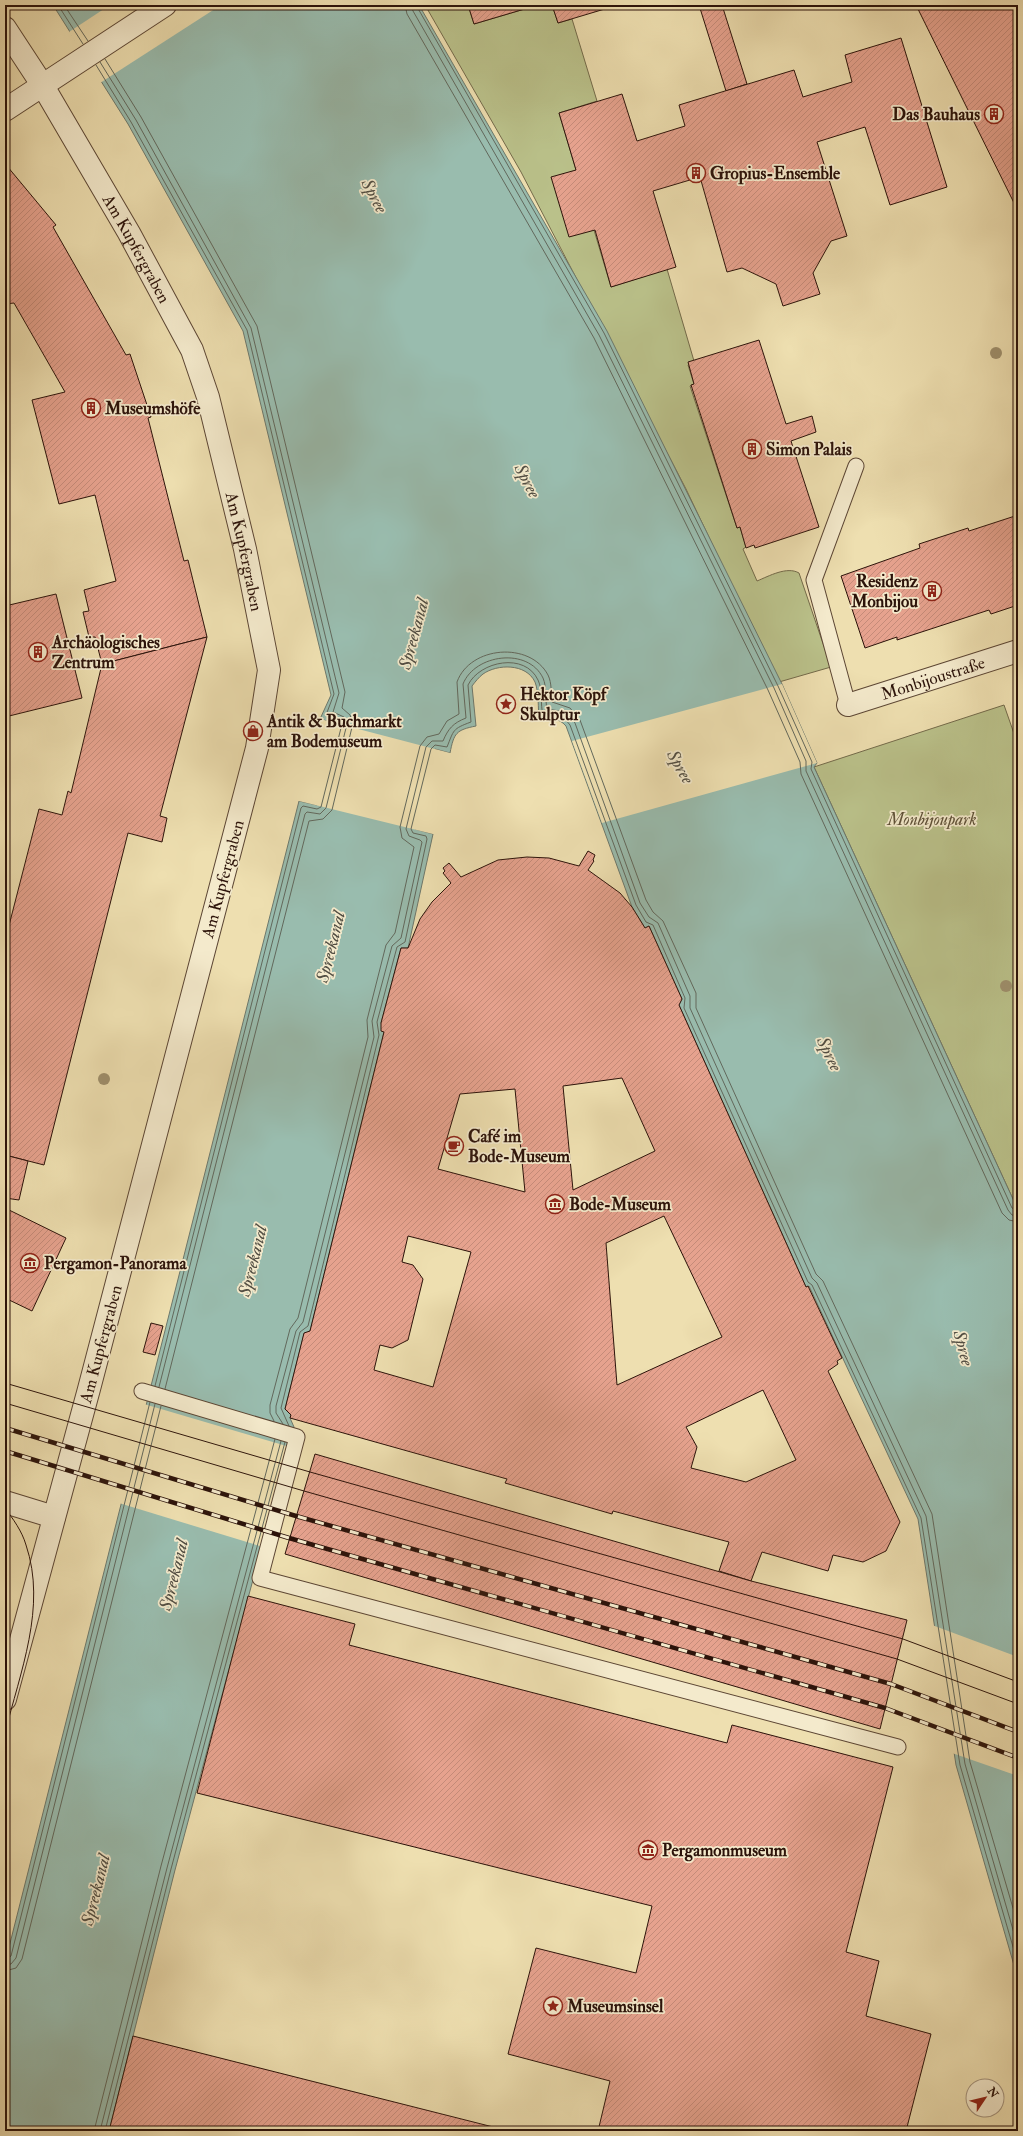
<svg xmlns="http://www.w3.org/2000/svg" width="1023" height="2136" font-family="'IM FELL Double Pica',serif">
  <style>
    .park { fill: #bac18a; stroke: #736a4a }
    .water { fill: #99bcae; stroke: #6d786c }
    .pier { fill: #eedfb0 }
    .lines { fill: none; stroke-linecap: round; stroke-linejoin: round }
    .shore { stroke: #62685c; stroke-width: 1 }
    .building { fill: url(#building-hatch); stroke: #2c130a; fill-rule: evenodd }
    .service-casing { stroke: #5c4634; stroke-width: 17 }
    .minor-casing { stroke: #5c4634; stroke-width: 24 }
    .tertiary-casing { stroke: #5c4634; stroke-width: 24 }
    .service { stroke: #f4eacc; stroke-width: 15 }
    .minor { stroke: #f4eacc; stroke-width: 22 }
    .tertiary { stroke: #f4eacc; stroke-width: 22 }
    .tram { stroke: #2c130a; stroke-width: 1 }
    .rail-casing { stroke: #2c130a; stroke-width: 4.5 }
    .rail { stroke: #f4eacc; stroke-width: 3; stroke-dasharray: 9; stroke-linecap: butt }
    .tree { fill: #9f906d }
    .labels { text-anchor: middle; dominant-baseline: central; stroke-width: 3.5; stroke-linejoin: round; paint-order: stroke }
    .poi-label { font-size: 17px; font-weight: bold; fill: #2c130a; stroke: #f4eacc; text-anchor: start }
    .street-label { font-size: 17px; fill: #2c130a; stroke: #f4eacc }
    .park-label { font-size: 17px; font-style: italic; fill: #5e5037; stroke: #f4eacc }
    .water-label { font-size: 18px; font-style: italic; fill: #524e43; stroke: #f4eacc }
  </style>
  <defs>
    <pattern id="building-hatch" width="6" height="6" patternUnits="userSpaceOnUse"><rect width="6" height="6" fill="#e6a28e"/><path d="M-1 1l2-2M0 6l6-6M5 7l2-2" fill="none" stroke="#c58b79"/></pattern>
  </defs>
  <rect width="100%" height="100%" fill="#eedfb0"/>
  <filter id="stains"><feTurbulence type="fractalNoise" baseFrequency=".005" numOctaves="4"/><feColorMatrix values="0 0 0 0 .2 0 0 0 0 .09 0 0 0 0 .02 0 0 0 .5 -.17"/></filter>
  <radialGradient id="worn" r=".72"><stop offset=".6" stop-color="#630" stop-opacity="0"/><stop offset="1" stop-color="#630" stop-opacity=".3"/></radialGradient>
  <g class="park">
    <path d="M425 5H468L474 24 538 5H552L558 23 572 19 597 101 559 113 611 287 667 269 694 361 688 365 694 384 690 386 737 528 740 527 746 547 743 549 757 581C769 576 787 566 799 573L831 667 779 682 776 678 686 489 521 172Z"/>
    <polygon points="1004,705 1018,745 1018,1210 814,767"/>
  </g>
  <path class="water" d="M53 5H419L607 331 782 684 817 763 814 767 1018 1210V1979L956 1765 918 1519 809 1286 806 1287 679 1005 682 999 649 926 645 928 632 907 566 726C558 717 551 719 539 720 538 709 539 692 535 682 526 663 497 664 483 674 479 677 475 682 472 686L476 726C456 730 454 733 450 753L435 749 415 829 433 834 408 948H401L381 1023 384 1032 310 1331 304 1334 285 1409 291 1415 290 1418 294 1427 175 1870 109 2131H5V1963L299 801 317 805 338 724 320 719 331 695 243 331 128 124Z"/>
  <g class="pier">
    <polygon points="110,5 221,5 100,83 69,32"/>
    <polygon points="782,684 817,763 602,823 572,741"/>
    <polygon points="320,719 450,753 450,755 436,752 417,828 433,832 433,834 299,801 299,799 316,803 336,725 319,721"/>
    <polygon points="144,1404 290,1447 263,1547 119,1503"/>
    <polygon points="932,1625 1018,1657 1018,1776 952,1753"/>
  </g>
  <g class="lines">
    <g class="shore">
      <polyline points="58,5 83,44"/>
      <polyline points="64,5 88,41"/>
      <polyline points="405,5 407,14 594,338 768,690 800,762 801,774 1002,1213 1009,1220 1018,1222"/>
      <polyline points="411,5 413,11 599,335 774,688 806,761 806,771 1008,1210 1012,1215 1018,1216"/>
      <polyline points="416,5 604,333 778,686 812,762 811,769 1012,1208 1018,1211"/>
      <polyline points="105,59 141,117 257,326 345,692 342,708 350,715 353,723 332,810 323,819 309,821 165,1389"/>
      <polyline points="100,62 136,120 251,328 339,693 333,712 344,717 347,724 326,808 320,814 307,812 305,814 159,1387"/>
      <polyline points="96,65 131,122 247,330 334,694 326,715 340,720 342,724 321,807 317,809 303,806 301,808 155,1386"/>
      <path d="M274 1421 270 1413V1405L290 1329 298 1318 368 1037 367 1020 386 945 395 933 414 847 402 838 400 827 420 746 427 737 439 734 447 721 459 714 457 682C470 646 530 641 548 675 552 683 551 694 552 702L570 708 580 720 646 900 653 912 663 921 696 993V1008L816 1274 823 1281 932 1514 970 1762 1018 1925"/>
      <path d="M283 1424 276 1413V1406L296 1331 303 1322 374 1037 372 1021 392 946 401 938 422 842 420 840 409 836 406 829 426 747 432 741H443C448 729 453 723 466 718L463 684C475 654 528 647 543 678 547 687 545 700 547 709 559 711 567 711 575 723L640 903 649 917 658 923 690 996V1008L812 1278 817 1283 926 1516 965 1764 1018 1947"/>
      <path d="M289 1426 281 1408 300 1332 308 1326 379 1035 377 1022 397 947 405 942 427 839 426 836 413 833 411 829 431 749 435 745 447 747C454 730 452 729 471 722L468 685C480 661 525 652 538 680 543 690 540 704 543 715 555 716 562 714 570 725L636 905 646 922 653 925 685 998 684 1008 808 1282 812 1285 921 1518 960 1765 1018 1964"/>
      <polyline points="5,1960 11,1956 150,1402"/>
      <polyline points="5,1965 11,1964 16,1958 155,1404"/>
      <polyline points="5,1971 16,1968 22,1959 161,1406"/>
      <polyline points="94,2131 161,1866 275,1439"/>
      <polyline points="100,2131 167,1868 281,1441"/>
      <polyline points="105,2131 171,1869 285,1442"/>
    </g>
  </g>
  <g class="building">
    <polygon points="468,5 538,5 474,24"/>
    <polygon points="552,5 618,5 558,23"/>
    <polygon points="699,5 722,5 747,84 726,91"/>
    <polygon points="916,5 1012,5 1018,17 1018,211"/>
    <polygon points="901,38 947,187 890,205 865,127 817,142 847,236 831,241 813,273 820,294 783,306 776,284 742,268 727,272 700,177 653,191 676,267 611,287 595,230 569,237 551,177 576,170 559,113 622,94 637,141 685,126 679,105 794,70 803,97 852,82 845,55"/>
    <polygon points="7,166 56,225 53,227 126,355 130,354 151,417 148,418 184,561 188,560 207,637 102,664 95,637 89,637 83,612 89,611 84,590 116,581 95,495 59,504 32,400 65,392 14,303 5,304 5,167"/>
    <polygon points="759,340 786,424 812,416 816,432 791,441 819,527 755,548 754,545 746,548 740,527 737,528 691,385 694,384 688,362"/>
    <polygon points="1018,515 1018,605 991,614 989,610 897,640 897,637 865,648 841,576 920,548 919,544 968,528 969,531"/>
    <polygon points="56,594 82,698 5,717 5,606"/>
    <polygon points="207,637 160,816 167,818 162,842 128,833 44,1165 5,1155 5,941 39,809 62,815 68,791 71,793 102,664"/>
    <path d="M588 851 595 855 593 860 594 861 588 870 620 893 632 907 645 928 649 926 682 999 679 1005 806 1287 808 1286 842 1358 837 1361 838 1364 828 1371 900 1522 886 1551 863 1562 833 1555 828 1571 762 1552 751 1581 719 1571 729 1542 613 1511 612 1514 505 1483 507 1479 290 1418 291 1415 285 1409 304 1333 310 1331 384 1032 381 1031V1023L401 948H408L420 919 432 902 451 883 443 873 445 871 443 868 449 863 461 877 498 860 527 857 549 858 579 866ZM622 1078 655 1151 573 1190 563 1086ZM515 1089 525 1192 438 1169 460 1094ZM664 1216 722 1337 617 1385 606 1243ZM408 1236 471 1252 433 1387 374 1370 380 1345 392 1348 408 1340 423 1279 413 1265 402 1262ZM763 1390 796 1460 746 1482 691 1468 697 1447 686 1427Z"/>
    <polygon points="5,1155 28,1161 19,1200 5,1198"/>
    <polygon points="5,1208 66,1238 32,1311 5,1298"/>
    <polygon points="151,1323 163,1326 155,1355 143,1352"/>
    <polygon points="315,1454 751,1581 907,1620 880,1729 285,1554"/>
    <polygon points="248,1596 355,1624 349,1645 727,1743 732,1725 893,1767 846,1952 879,1961 866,2016 931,2034 906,2131 598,2131 610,2081 508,2054 536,1948 636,1973 652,1906 197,1793"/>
    <polygon points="133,2036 509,2131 109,2131"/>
  </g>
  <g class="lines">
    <defs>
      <g id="service">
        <polyline points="848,705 814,580 856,466"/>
        <polyline points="142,1391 297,1437 260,1578 898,1747"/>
      </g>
      <g id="minor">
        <path id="s1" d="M5 28 43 86 129 233 192 350 208 397 245 549 269 670 257 748 89 1389 5 1699"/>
        <path id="s2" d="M848 705 1018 651"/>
        <polyline points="5,1502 54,1517"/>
      </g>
      <polyline id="tertiary" points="5,110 165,5"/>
    </defs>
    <use href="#service" class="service-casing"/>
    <use href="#minor" class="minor-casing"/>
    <use href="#tertiary" class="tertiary-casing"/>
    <use href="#service" class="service"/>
    <use href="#minor" class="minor"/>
    <use href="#tertiary" class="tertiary"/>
    <g class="tram">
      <polyline points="5,1383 310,1472 903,1639 1018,1682"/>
      <polyline points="5,1403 304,1491 897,1659 1018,1704"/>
      <path d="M5 1508C13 1519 22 1531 26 1545 47 1607 20 1672 5 1733"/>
    </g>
    <defs>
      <g id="rail">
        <polyline points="5,1428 296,1516 891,1684 1018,1732"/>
        <polyline points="5,1451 289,1538 885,1708 1018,1758"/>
      </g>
    </defs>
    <use href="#rail" class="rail-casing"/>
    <use href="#rail" class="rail"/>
  </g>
  <g class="tree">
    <circle cx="996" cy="353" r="6"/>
    <circle cx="1006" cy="986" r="6"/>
    <circle cx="104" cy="1079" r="6"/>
  </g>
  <defs>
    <symbol id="building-ring" viewBox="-11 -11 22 22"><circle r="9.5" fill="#f4eacc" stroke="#8f2418" stroke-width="1.5"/><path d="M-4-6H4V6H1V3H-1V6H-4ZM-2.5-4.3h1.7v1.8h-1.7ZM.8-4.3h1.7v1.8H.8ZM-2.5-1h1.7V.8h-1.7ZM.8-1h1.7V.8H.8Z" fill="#8f2418"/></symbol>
    <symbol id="sight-ring" viewBox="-11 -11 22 22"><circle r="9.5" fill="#f4eacc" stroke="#8f2418" stroke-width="1.5"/><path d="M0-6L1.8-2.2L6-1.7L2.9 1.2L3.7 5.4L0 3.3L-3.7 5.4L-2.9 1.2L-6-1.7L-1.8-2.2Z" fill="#8f2418"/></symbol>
    <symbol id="shop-ring" viewBox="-11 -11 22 22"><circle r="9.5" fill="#f4eacc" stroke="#8f2418" stroke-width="1.5"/><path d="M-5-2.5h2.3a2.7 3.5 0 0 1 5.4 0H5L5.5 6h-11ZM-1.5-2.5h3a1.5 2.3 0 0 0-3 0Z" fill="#8f2418"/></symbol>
    <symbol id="cafe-ring" viewBox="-11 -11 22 22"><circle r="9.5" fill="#f4eacc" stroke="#8f2418" stroke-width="1.5"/><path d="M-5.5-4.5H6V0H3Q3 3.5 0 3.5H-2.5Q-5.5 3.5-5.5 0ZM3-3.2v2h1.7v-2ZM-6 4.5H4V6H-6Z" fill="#8f2418"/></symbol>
    <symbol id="museum-ring" viewBox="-11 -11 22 22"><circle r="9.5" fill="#f4eacc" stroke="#8f2418" stroke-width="1.5"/><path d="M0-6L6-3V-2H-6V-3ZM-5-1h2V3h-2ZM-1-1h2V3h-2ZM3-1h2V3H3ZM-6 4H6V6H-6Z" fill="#8f2418"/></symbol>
  </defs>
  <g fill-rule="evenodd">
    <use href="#building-ring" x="983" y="103" width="22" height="22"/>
    <use href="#building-ring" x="685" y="162" width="22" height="22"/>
    <use href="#building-ring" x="80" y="397" width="22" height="22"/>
    <use href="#building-ring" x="741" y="438" width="22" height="22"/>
    <use href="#building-ring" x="921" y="580" width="22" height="22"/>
    <use href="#building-ring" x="27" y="641" width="22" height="22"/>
    <use href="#sight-ring" x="495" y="693" width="22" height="22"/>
    <use href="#shop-ring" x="242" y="720" width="22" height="22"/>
    <use href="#cafe-ring" x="443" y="1135" width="22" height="22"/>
    <use href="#museum-ring" x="544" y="1193" width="22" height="22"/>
    <use href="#museum-ring" x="19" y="1252" width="22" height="22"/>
    <use href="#museum-ring" x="637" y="1839" width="22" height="22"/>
    <use href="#sight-ring" x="542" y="1995" width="22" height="22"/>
  </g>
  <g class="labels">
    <g class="poi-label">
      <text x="980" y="114" text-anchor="end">Das Bauhaus</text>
      <text x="710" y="173">Gropius-Ensemble</text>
      <text x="105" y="408">Museumshöfe</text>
      <text x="766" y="449">Simon Palais</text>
      <text x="918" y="581" text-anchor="end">Residenz<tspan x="918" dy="20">Monbijou</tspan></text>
      <text x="52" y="642">Archäologisches<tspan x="52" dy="20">Zentrum</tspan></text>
      <text x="520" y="694">Hektor Köpf<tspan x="520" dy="20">Skulptur</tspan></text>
      <text x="267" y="721">Antik &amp; Buchmarkt<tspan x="267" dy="20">am Bodemuseum</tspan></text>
      <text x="468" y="1136">Café im<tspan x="468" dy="20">Bode-Museum</tspan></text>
      <text x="569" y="1204">Bode-Museum</text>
      <text x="44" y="1263">Pergamon-Panorama</text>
      <text x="662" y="1850">Pergamonmuseum</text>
      <text x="567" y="2006">Museumsinsel</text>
    </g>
    <g class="street-label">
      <text stroke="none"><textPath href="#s1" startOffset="257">Am Kupfergraben</textPath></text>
      <text stroke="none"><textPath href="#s1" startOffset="581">Am Kupfergraben</textPath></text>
      <text stroke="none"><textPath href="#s2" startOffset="89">Monbijoustraße</textPath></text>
      <text transform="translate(223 879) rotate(-75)">Am Kupfergraben</text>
      <text transform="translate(101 1344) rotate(-75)">Am Kupfergraben</text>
    </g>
    <g class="park-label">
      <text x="932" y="819">Monbijoupark</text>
    </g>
    <g class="water-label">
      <text transform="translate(374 196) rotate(62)">Spree</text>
      <text transform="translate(527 481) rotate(62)">Spree</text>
      <text transform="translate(414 634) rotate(-75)">Spreekanal</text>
      <text transform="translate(680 767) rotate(60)">Spree</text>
      <text transform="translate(331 947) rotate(-76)">Spreekanal</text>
      <text transform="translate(829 1054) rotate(64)">Spree</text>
      <text transform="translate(253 1261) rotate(-76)">Spreekanal</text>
      <text transform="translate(963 1348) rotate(75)">Spree</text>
      <text transform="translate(174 1575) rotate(-76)">Spreekanal</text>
      <text transform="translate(96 1890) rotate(-76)">Spreekanal</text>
    </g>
  </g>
  <rect width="1023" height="2136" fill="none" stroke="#eedfb0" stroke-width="20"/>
  <rect x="6" y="6" width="1011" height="2124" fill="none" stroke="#2c130a" stroke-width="2"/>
  <rect x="10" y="10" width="1003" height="2116" fill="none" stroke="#2c130a"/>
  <g transform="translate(985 2098) rotate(55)"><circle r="19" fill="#f4eacc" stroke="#a4947e"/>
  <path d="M0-3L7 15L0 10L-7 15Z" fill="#8f2418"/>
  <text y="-6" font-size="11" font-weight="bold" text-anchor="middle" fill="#2c130a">N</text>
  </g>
  <rect width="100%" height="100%" filter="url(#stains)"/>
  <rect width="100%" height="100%" fill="url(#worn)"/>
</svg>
